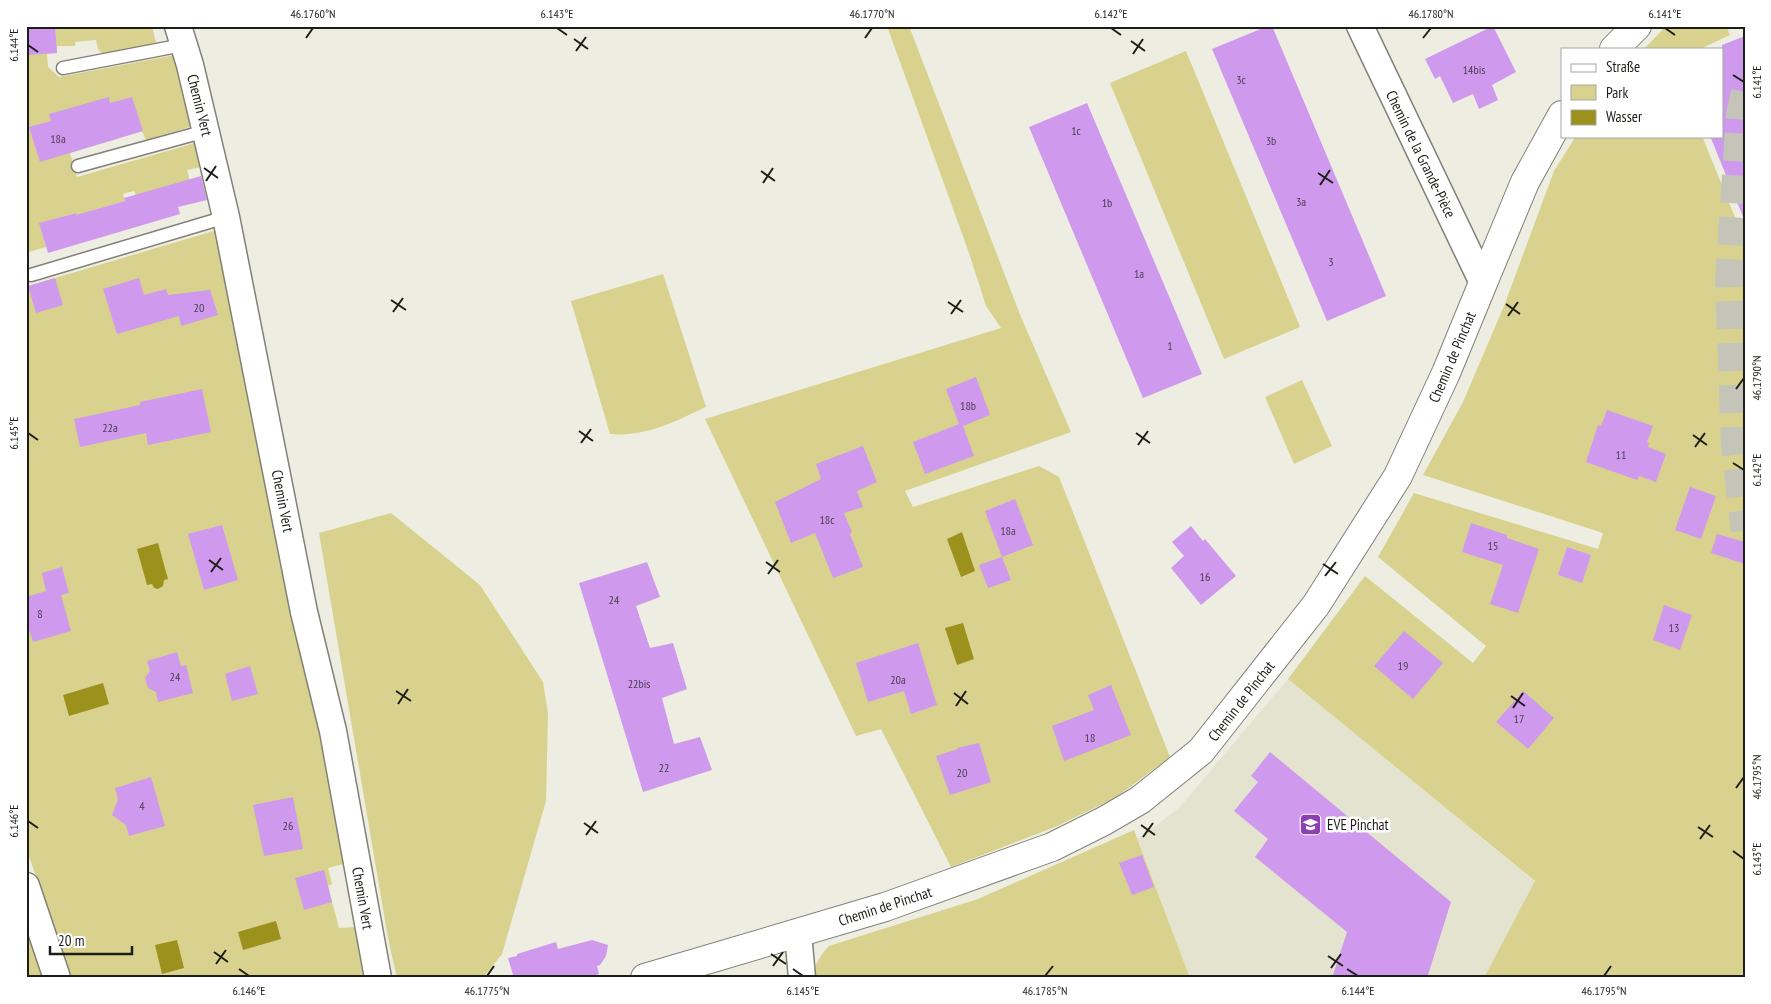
<svg xmlns="http://www.w3.org/2000/svg" width="1771" height="1004" font-family="'PT Sans Narrow',sans-serif">
  <style>
    .built { fill: #e4e3d0 }
    .green { fill: #d8d28e }
    .water { fill: #9c911d }
    .building { fill: #cf9aed }
    .lines { fill: none; stroke-linecap: round; stroke-linejoin: round }
    .primary-tunnel { stroke: #c4c4b9; stroke-width: 28; stroke-dasharray: 28 14; stroke-linecap: butt }
    .lane-casing { stroke: #828177; stroke-width: 15 }
    .street-casing { stroke: #828177; stroke-width: 29 }
    .secondary-casing { stroke: #828177; stroke-width: 30 }
    .lane { stroke: #fff; stroke-width: 12 }
    .street { stroke: #fff; stroke-width: 26 }
    .secondary { stroke: #fff; stroke-width: 28 }
    .ticks { fill: none; stroke: #1e1e19; stroke-width: 2 }
    .labels { text-anchor: middle; dominant-baseline: central; stroke-width: 5; stroke-linejoin: round; paint-order: stroke }
    .number-label { font-size: 12px; fill: #4a3d4e }
    .street-label { font-size: 15px; fill: #1e1e19; stroke: #fff }
    .poi-label { font-size: 15px; fill: #1e1e19; stroke: #fff; text-anchor: start }
    .neatline { fill: none; stroke: #1e1e19; stroke-width: 2 }
    .ticks-label { font-size: 12px; text-anchor: middle; fill: #1e1e19 }
  </style>
  <rect width="100%" height="100%" fill="#eeede1"/>
  <polygon class="built" points="1288,679 1535,882 1484,978 1190,978 1138,839 1179,808"/>
  <g class="green">
    <polygon points="26,26 152,26 156,43 103,54 98,49 96,40 75,42 75,46 57,46 57,53 47,54 48,67 59,77 175,55 193,126 146,140 142,131 70,153 77,177 195,143 201,167 187,170 190,181 136,195 134,191 123,194 125,201 90,211 78,220 75,213 40,223 46,247 26,253"/>
    <polygon points="887,26 909,26 1021,317 1071,432 905,491 913,507 1039,466 1059,477 1170,757 1115,798 1055,827 951,867 881,729 856,736 705,419 1001,328 986,306 969,253"/>
    <polygon points="1666,26 1726,26 1730,35 1700,49 1644,49"/>
    <polygon points="1186,51 1300,327 1224,359 1110,83"/>
    <polygon points="1576,136 1702,136 1745,242 1745,978 1484,978 1535,881 1288,679 1365,576 1473,663 1486,646 1378,557 1414,493 1598,549 1603,533 1423,475 1463,402 1504,306 1554,171"/>
    <polygon points="217,230 311,682 345,859 343,864 328,868 332,884 328,886 339,928 355,927 363,978 72,978 26,848 26,281 28,286"/>
    <path d="M663 274 706 407C674 422 646 437 610 434L571 301Z"/>
    <polygon points="1302,380 1332,446 1294,464 1265,397"/>
    <polygon points="391,513 480,585 543,682 548,713 546,801 502,954 483,978 397,978 388,938 319,533"/>
    <path d="M1134 830 1190 978H814C813 965 821 955 829 946L978 899Z"/>
    <polygon points="26,920 47,978 26,978"/>
  </g>
  <g class="water">
    <polygon points="962,532 975,571 961,577 947,539"/>
    <polygon points="158,543 168,579 164,580 163,586 158,589 154,588 152,584 147,585 137,549"/>
    <polygon points="963,623 974,659 957,665 945,628"/>
    <polygon points="103,683 109,704 69,716 63,695"/>
    <polygon points="276,921 281,939 243,950 238,932"/>
    <polygon points="177,940 184,968 162,974 155,945"/>
  </g>
  <g class="building">
    <polygon points="26,26 55,26 57,53 26,55"/>
    <polygon points="1268,26 1272,26 1386,296 1327,321 1212,49"/>
    <polygon points="1493,26 1516,72 1492,85 1498,100 1479,109 1473,94 1453,103 1440,76 1435,79 1425,59"/>
    <polygon points="1745,36 1745,219 1744,219 1710,136 1722,136 1722,45"/>
    <polygon points="109,97 110,103 132,97 143,131 40,162 29,127 51,121 49,114"/>
    <polygon points="1087,103 1202,374 1143,398 1029,127"/>
    <polygon points="201,176 207,200 178,207 180,214 48,253 39,223 76,213 76,215 125,201 124,198"/>
    <polygon points="55,278 63,305 36,313 28,286"/>
    <polygon points="139,278 144,295 166,289 168,295 210,290 218,315 181,326 179,316 117,334 103,289"/>
    <polygon points="976,377 990,415 963,426 974,456 925,474 913,442 959,424 946,389"/>
    <polygon points="202,389 211,432 148,445 146,433 80,447 74,419 140,405 140,402"/>
    <polygon points="1607,410 1653,426 1647,442 1649,443 1648,447 1666,454 1656,482 1639,476 1637,480 1586,462 1598,425 1601,426"/>
    <polygon points="863,446 877,482 857,491 863,507 844,513 852,532 850,534 863,567 833,578 815,533 791,543 775,502 821,479 816,464"/>
    <polygon points="1690,487 1716,496 1701,539 1675,530"/>
    <polygon points="1015,499 1033,545 1002,557 985,511"/>
    <polygon points="1471,523 1507,535 1507,538 1539,549 1518,613 1490,604 1503,565 1462,552"/>
    <polygon points="222,525 238,580 204,590 188,534"/>
    <polygon points="1191,526 1203,541 1205,539 1236,576 1201,605 1171,568 1184,556 1172,542"/>
    <polygon points="1717,534 1745,542 1745,564 1711,553"/>
    <polygon points="1567,547 1591,555 1582,583 1558,575"/>
    <polygon points="1002,557 1011,580 988,588 979,565"/>
    <polygon points="647,562 660,597 636,606 650,648 673,643 687,689 662,698 674,744 700,737 712,770 643,792 579,583"/>
    <polygon points="62,567 69,593 61,595 71,631 33,642 26,620 26,597 46,591 42,573"/>
    <polygon points="1664,605 1692,615 1680,650 1653,640"/>
    <polygon points="1404,631 1443,663 1413,699 1374,666"/>
    <polygon points="918,643 937,705 911,714 904,691 868,702 856,663"/>
    <polygon points="177,652 181,666 186,665 193,693 158,702 156,692 148,688 145,678 150,671 147,661"/>
    <polygon points="250,666 258,694 232,701 225,674"/>
    <polygon points="1111,685 1131,735 1064,761 1052,726 1094,710 1088,695"/>
    <polygon points="1523,691 1554,718 1528,749 1496,722"/>
    <polygon points="979,743 991,782 950,795 936,756 958,749 957,748"/>
    <polygon points="1270,752 1451,902 1427,978 1332,978 1347,932 1255,857 1268,839 1234,811 1258,782 1251,776"/>
    <polygon points="151,777 165,826 129,836 126,825 112,815 118,799 115,788"/>
    <polygon points="293,797 303,849 264,856 253,805"/>
    <polygon points="1142,855 1154,887 1132,895 1119,863"/>
    <polygon points="324,870 332,902 304,910 295,878"/>
    <polygon points="592,940 608,945 606,956 600,965 597,966 599,974 587,978 514,978 508,958 517,956 517,954 556,942 558,949"/>
  </g>
  <g class="lines">
    <polyline class="primary-tunnel" points="1745,92 1740,115 1729,282 1735,444 1745,531"/>
    <defs>
      <g id="lane">
        <polyline points="63,68 183,45"/>
        <polyline points="78,166 206,131"/>
        <polyline points="31,275 226,217"/>
      </g>
      <g id="street">
        <polyline points="178,26 190,65 226,217 304,612 333,731 378,978"/>
        <polyline points="1360,26 1483,283"/>
        <polyline points="26,886 57,978"/>
        <polyline points="798,933 802,978"/>
      </g>
      <g id="secondary">
        <polyline points="1614,49 1637,26"/>
        <polyline points="645,978 885,907 1052,847 1104,821 1140,800 1201,751 1316,605 1398,476 1446,373 1483,283 1525,182 1562,115"/>
      </g>
    </defs>
    <use href="#lane" class="lane-casing"/>
    <use href="#street" class="street-casing"/>
    <use href="#secondary" class="secondary-casing"/>
    <use href="#lane" class="lane"/>
    <use href="#street" class="street"/>
    <use href="#secondary" class="secondary"/>
  </g>
  <path class="ticks" d="M557 28 567 35M1111 28 1121 35M1665 28 1675 35M306 38 313 28M865 38 872 28M1423 38 1431 28M574 39 588 49M1131 41 1145 51M28 45 38 52M576 51 586 37M1133 54 1143 39M1733 75 1744 82M204 168 218 178M761 171 775 181M1318 173 1333 183M206 181 216 166M763 183 773 168M1320 185 1330 170M391 300 406 310M948 302 963 312M1506 304 1520 314M393 312 403 298M951 314 961 300M1508 316 1518 302M1736 389 1744 378M579 431 593 441M28 433 38 440M1136 433 1150 443M1693 435 1707 445M581 443 591 429M1138 445 1148 431M1695 447 1705 433M1733 463 1744 470M209 560 223 570M766 562 780 572M1323 564 1338 574M211 572 221 558M768 574 778 560M1325 576 1336 562M396 691 411 701M954 693 968 704M1511 696 1525 706M398 704 408 689M956 706 966 691M1513 708 1523 693M1736 788 1744 777M28 821 38 828M584 823 598 833M1141 825 1155 835M1698 827 1713 837M586 835 596 821M1143 837 1153 823M1700 839 1710 825M1733 851 1744 859M214 952 228 962M771 954 786 964M1328 956 1343 966M216 964 226 950M773 966 783 952M1331 968 1341 954M239 969 249 976M793 969 803 976M1347 969 1358 976M487 976 494 966M1045 976 1053 966M1604 976 1611 966"/>
  <defs>
    <symbol id="school-square" viewBox="-11 -11 22 22"><rect x="-9" y="-9" width="18" height="18" rx="4" fill="#8c40b1" stroke="#fff"/><path d="M0-5L7-2L0 1L-7-2ZM-4 1L0 2.5L4 1V4Q0 6-4 4Z" fill="#fff"/></symbol>
  </defs>
  <g fill-rule="evenodd">
    <use href="#school-square" x="1298" y="812" width="25" height="25"/>
  </g>
  <g class="labels">
    <g class="number-label">
      <text x="1474" y="69">14bis</text>
      <text x="1241" y="79">3c</text>
      <text x="1076" y="130">1c</text>
      <text x="58" y="138">18a</text>
      <text x="1271" y="140">3b</text>
      <text x="1301" y="201">3a</text>
      <text x="1107" y="202">1b</text>
      <text x="1331" y="261">3</text>
      <text x="1139" y="273">1a</text>
      <text x="199" y="307">20</text>
      <text x="1170" y="345">1</text>
      <text x="968" y="405">18b</text>
      <text x="110" y="427">22a</text>
      <text x="1621" y="454">11</text>
      <text x="827" y="519">18c</text>
      <text x="1008" y="530">18a</text>
      <text x="1493" y="545">15</text>
      <text x="1205" y="576">16</text>
      <text x="614" y="599">24</text>
      <text x="40" y="613">8</text>
      <text x="1674" y="627">13</text>
      <text x="1403" y="665">19</text>
      <text x="175" y="676">24</text>
      <text x="898" y="679">20a</text>
      <text x="639" y="683">22bis</text>
      <text x="1519" y="718">17</text>
      <text x="1090" y="737">18</text>
      <text x="664" y="767">22</text>
      <text x="962" y="772">20</text>
      <text x="142" y="805">4</text>
      <text x="288" y="825">26</text>
    </g>
    <g class="street-label">
      <text transform="translate(200 105) rotate(76)">Chemin Vert</text>
      <text transform="translate(1421 154) rotate(64)">Chemin de la Grande-Pièce</text>
      <text transform="translate(1452 357) rotate(-67)">Chemin de Pinchat</text>
      <text transform="translate(283 501) rotate(79)">Chemin Vert</text>
      <text transform="translate(1241 701) rotate(-52)">Chemin de Pinchat</text>
      <text transform="translate(363 898) rotate(80)">Chemin Vert</text>
      <text transform="translate(885 906) rotate(-18)">Chemin de Pinchat</text>
    </g>
    <g class="poi-label">
      <text x="1327" y="824">EVE Pinchat</text>
    </g>
  </g>
  <rect width="1771" height="1004" fill="none" stroke="#ffffff" stroke-width="55"/>
  <rect x="1561" y="48" width="162" height="90" fill="#ffffff" stroke="#a5a5a3"/>
  <rect x="1571" y="64" width="25" height="8" fill="#ffffff" stroke="#a5a5a3"/>
  <text x="1606" y="72" font-size="15" fill="#1e1e19">Straße</text>
  <rect x="1571" y="85" width="25" height="15" fill="#d8d28e" stroke="#a5a5a3"/>
  <text x="1606" y="98" font-size="15" fill="#1e1e19">Park</text>
  <rect x="1571" y="110" width="25" height="15" fill="#9c911d" stroke="#a5a5a3"/>
  <text x="1606" y="122" font-size="15" fill="#1e1e19">Wasser</text>
  <path d="M50 946v8h82v-8" fill="none" stroke="#1e1e19" stroke-width="2.5"/>
  <text x="58" y="946" font-size="15" fill="#1e1e19" stroke="#ffffff" stroke-width="4" paint-order="stroke">20 m</text>
  <rect x="28" y="28" width="1716" height="948" class="neatline"/>
  <g class="ticks-label">
    <text x="313" y="18">46.1760°N</text>
    <text x="557" y="18">6.143°E</text>
    <text x="872" y="18">46.1770°N</text>
    <text x="1111" y="18">6.142°E</text>
    <text x="1431" y="18">46.1780°N</text>
    <text x="1665" y="18">6.141°E</text>
    <text transform="translate(14 45) rotate(-90)" y="4">6.144°E</text>
    <text transform="translate(1757 82) rotate(-90)" y="4">6.141°E</text>
    <text transform="translate(1757 378) rotate(-90)" y="4">46.1790°N</text>
    <text transform="translate(14 433) rotate(-90)" y="4">6.145°E</text>
    <text transform="translate(1757 470) rotate(-90)" y="4">6.142°E</text>
    <text transform="translate(1757 777) rotate(-90)" y="4">46.1795°N</text>
    <text transform="translate(14 821) rotate(-90)" y="4">6.146°E</text>
    <text transform="translate(1757 859) rotate(-90)" y="4">6.143°E</text>
    <text x="249" y="995">6.146°E</text>
    <text x="487" y="995">46.1775°N</text>
    <text x="803" y="995">6.145°E</text>
    <text x="1045" y="995">46.1785°N</text>
    <text x="1358" y="995">6.144°E</text>
    <text x="1604" y="995">46.1795°N</text>
  </g>
</svg>
